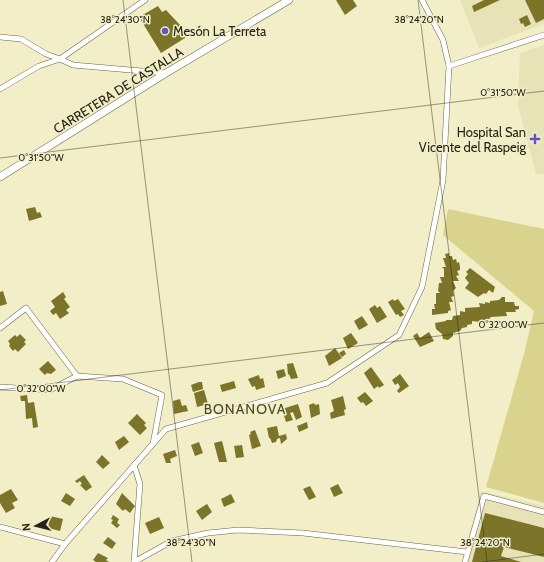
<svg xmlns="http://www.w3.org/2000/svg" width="544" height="562" font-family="Cabin,sans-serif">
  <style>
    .built { fill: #e7e3b6 }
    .green { fill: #dad38e }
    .building { fill: #7b7429 }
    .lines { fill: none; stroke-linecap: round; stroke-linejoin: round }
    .minor-casing { stroke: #686544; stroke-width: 6 }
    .secondary-casing { stroke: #686544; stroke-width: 8 }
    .minor { stroke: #fff; stroke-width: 5 }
    .secondary { stroke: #fff; stroke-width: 7 }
    .ticks { fill: none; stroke: #262517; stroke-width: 1; stroke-opacity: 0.45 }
    .poi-dot { fill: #6551ca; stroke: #f1eec8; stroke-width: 1.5 }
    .labels { text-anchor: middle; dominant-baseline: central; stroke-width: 3; stroke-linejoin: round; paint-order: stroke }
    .poi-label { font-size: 13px; fill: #262517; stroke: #f1eec8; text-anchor: start }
    .street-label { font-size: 13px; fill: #262517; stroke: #f1eec8 }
    .neighbourhood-label { font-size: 14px; letter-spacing: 1px; fill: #4b4827; stroke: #f1eec8 }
    .ticks-label { font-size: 10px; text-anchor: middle; fill: #262517; stroke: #f1eec8; stroke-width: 3; stroke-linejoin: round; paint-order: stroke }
  </style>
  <rect width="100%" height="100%" fill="#f1eec8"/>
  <g class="built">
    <polygon points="460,0 544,0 544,24 479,48"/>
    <polygon points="544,45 544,174 536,174 518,105 520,53"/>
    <polygon points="481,491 544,506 544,562 462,562"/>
  </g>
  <polygon class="green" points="448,209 544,229 544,503 486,487 524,354 534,311 443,235"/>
  <g class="building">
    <polygon points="336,0 353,0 357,6 345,15"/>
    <polygon points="484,0 500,0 474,12 472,6"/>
    <polygon points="525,0 544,0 544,19 536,23"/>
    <polygon points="158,6 162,12 166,10 180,25 185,38 161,53 139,17"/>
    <polygon points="527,15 531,24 525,27 523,23 521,24 519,19"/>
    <polygon points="35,207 37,213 40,212 42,217 29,221 26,209"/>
    <polygon points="449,253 449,256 452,256 453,260 456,259 457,263 459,262 460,267 460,270 457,271 459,275 456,276 459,281 453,281 456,288 453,291 454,296 451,297 453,302 449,302 451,310 448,311 448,313 432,315 432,309 435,309 434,304 436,304 436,293 440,293 438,291 439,283 442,283 440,277 444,277 444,269 442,267 446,267 443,258 446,258 445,254"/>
    <polygon points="470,268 495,287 493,293 489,290 486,294 484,293 478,297 465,288 469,283 465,278 468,274 466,272"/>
    <polygon points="3,291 7,304 0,306 0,292"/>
    <polygon points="63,292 66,297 64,299 70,307 66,310 69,313 60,319 56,313 53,315 50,311 55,307 51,301"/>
    <polygon points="502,297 505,297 505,302 514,302 515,306 519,306 519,309 515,310 516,312 506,312 507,316 491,317 489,319 480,322 472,321 472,324 467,325 467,327 462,328 460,331 453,333 453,336 448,340 443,339 442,334 436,329 435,323 446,321 446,320 452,320 453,316 460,315 460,311 465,312 465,308 480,307 479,303 485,304 485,302 490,303 490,301 499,300"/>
    <polygon points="393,299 394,301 398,299 405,309 401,311 404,315 400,317 398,314 396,315 388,302"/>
    <polygon points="375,305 377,308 380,306 387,317 377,323 369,309"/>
    <polygon points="362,316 368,325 359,330 354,321"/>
    <polygon points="429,332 434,341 420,347 413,336 417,333 420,338"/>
    <polygon points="351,333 358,343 348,349 343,338"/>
    <polygon points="20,334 26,340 24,342 26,344 18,352 15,349 13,351 9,346 10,344 8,341 15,335 17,337"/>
    <polygon points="335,348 342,358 329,366 325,356"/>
    <polygon points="344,350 346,354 342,357 339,353"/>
    <polygon points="48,361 56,370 51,374 47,373 45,375 39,369"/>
    <polygon points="293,363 298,378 291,379 289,374 288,375 287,364"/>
    <polygon points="371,367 384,385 379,388 378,386 374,389 364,373"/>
    <polygon points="284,369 286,376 278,379 276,371"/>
    <polygon points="400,374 409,386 399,393 397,391 400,387 398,383 395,385 392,380"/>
    <polygon points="259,375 260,379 263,378 265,387 256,390 255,386 252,387 248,379"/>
    <polygon points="234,381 236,388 222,392 220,385"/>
    <polygon points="199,382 202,382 203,389 193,392 191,385"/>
    <polygon points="204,390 208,404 197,407 194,393"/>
    <polygon points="365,392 373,401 366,406 363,402 361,403 357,398"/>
    <polygon points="27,395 28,403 34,402 38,427 33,428 32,418 26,419 25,401 21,401 20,396"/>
    <polygon points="343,396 346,409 344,410 345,415 331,419 330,413 334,411 331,400"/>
    <polygon points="180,399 182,406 186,405 188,411 174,414 173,401"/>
    <polygon points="314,403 315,405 319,404 320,414 311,418 309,405"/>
    <polygon points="298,404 302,417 296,420 293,412 290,413 293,420 286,422 282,409"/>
    <polygon points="137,414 146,423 144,425 147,428 140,435 128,423"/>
    <polygon points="307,422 308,428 299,432 297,426"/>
    <polygon points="277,426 279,436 286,434 287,439 281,444 280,438 277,439 276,442 272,443 270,438 269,438 267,428"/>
    <polygon points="255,430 261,446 252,449 249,435 251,434 250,432"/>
    <polygon points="124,436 129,442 119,450 115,442"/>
    <polygon points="222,441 225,453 227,462 219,462 214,443"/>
    <polygon points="199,442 203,453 195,456 191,445"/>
    <polygon points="242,445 244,457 236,458 234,446"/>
    <polygon points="175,450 177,456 170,459 171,463 166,463 163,454"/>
    <polygon points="102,455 110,463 103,469 96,462"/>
    <polygon points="84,475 92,487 86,491 80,485 82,484 80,481 77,483 75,481"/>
    <polygon points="338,484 343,493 334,497 330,488"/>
    <polygon points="310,486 316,497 309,500 303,489"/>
    <polygon points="11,489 18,500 12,503 15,508 6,513 0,503 0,495"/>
    <polygon points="66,493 75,499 70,506 61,501"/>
    <polygon points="122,493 135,506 130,513 125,509 123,511 116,504"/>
    <polygon points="231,494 235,502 224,507 221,499"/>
    <polygon points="207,504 212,512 202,520 196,511"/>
    <polygon points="485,513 544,528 544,557 504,547 501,556 521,562 472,562"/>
    <polygon points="113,515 119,519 117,523 120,525 117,528 111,523 113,520 111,519"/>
    <polygon points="50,516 63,519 60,531 48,528"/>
    <polygon points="159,517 164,528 150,534 145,523"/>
    <polygon points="108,537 116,543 112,549 103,543"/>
    <polygon points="98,553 108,558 106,560 109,562 96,562 93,560"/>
  </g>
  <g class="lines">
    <defs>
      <g id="minor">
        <polyline points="0,37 21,39 46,54 60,59 145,0"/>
        <polyline points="449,66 544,35"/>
        <polyline points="0,89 39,66 60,59 73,65 165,73"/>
        <polyline points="0,328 26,308 77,376"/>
        <polyline points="0,387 50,390 77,376 123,379 162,395 153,444"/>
        <polyline points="134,465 140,484 134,562"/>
        <polyline points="0,527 65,544"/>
        <polyline points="52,562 65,544 166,429 327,383 399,335 422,287 443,180 449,66 443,40 422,0"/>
        <polyline points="134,562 172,541 208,533 238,530 303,533 467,552"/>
        <polyline points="465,562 484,496 544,512"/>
      </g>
      <polyline id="secondary" points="0,177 166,73 289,0"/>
    </defs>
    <use href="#minor" class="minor-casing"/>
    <use href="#secondary" class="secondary-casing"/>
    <use href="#minor" class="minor"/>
    <use href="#secondary" class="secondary"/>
  </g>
  <path class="ticks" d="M123 0 192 562M418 0 487 562M0 158 544 91M0 390 544 323M482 562 544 554"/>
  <g class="poi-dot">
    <circle cx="165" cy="31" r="4"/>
    <path d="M533 133h4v4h4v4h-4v4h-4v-4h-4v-4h4z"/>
  </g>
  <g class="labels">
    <g class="poi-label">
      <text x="173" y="31">Mesón La Terreta</text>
      <text x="526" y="132" text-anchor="end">Hospital San<tspan x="526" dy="15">Vicente del Raspeig</tspan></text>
    </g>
    <g class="street-label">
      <text transform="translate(118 90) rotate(-32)">CARRETERA DE CASTALLA</text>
    </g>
    <g class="neighbourhood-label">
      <text x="245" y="409">BONANOVA</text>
    </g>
  </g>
  <g class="ticks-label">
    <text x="125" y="23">38°24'30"N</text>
    <text x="419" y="23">38°24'20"N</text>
    <text x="503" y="96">0°31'50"W</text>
    <text x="41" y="161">0°31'50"W</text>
    <text x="503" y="328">0°32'00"W</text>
    <text x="41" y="392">0°32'00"W</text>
    <text x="191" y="546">38°24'30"N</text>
    <text x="485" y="546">38°24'20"N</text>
  </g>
  <g transform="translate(36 526) rotate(263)" stroke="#f1eec8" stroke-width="3" paint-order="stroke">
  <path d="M0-3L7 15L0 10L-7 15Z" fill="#262517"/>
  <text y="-6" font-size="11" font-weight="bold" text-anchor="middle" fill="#262517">N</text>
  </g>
</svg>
